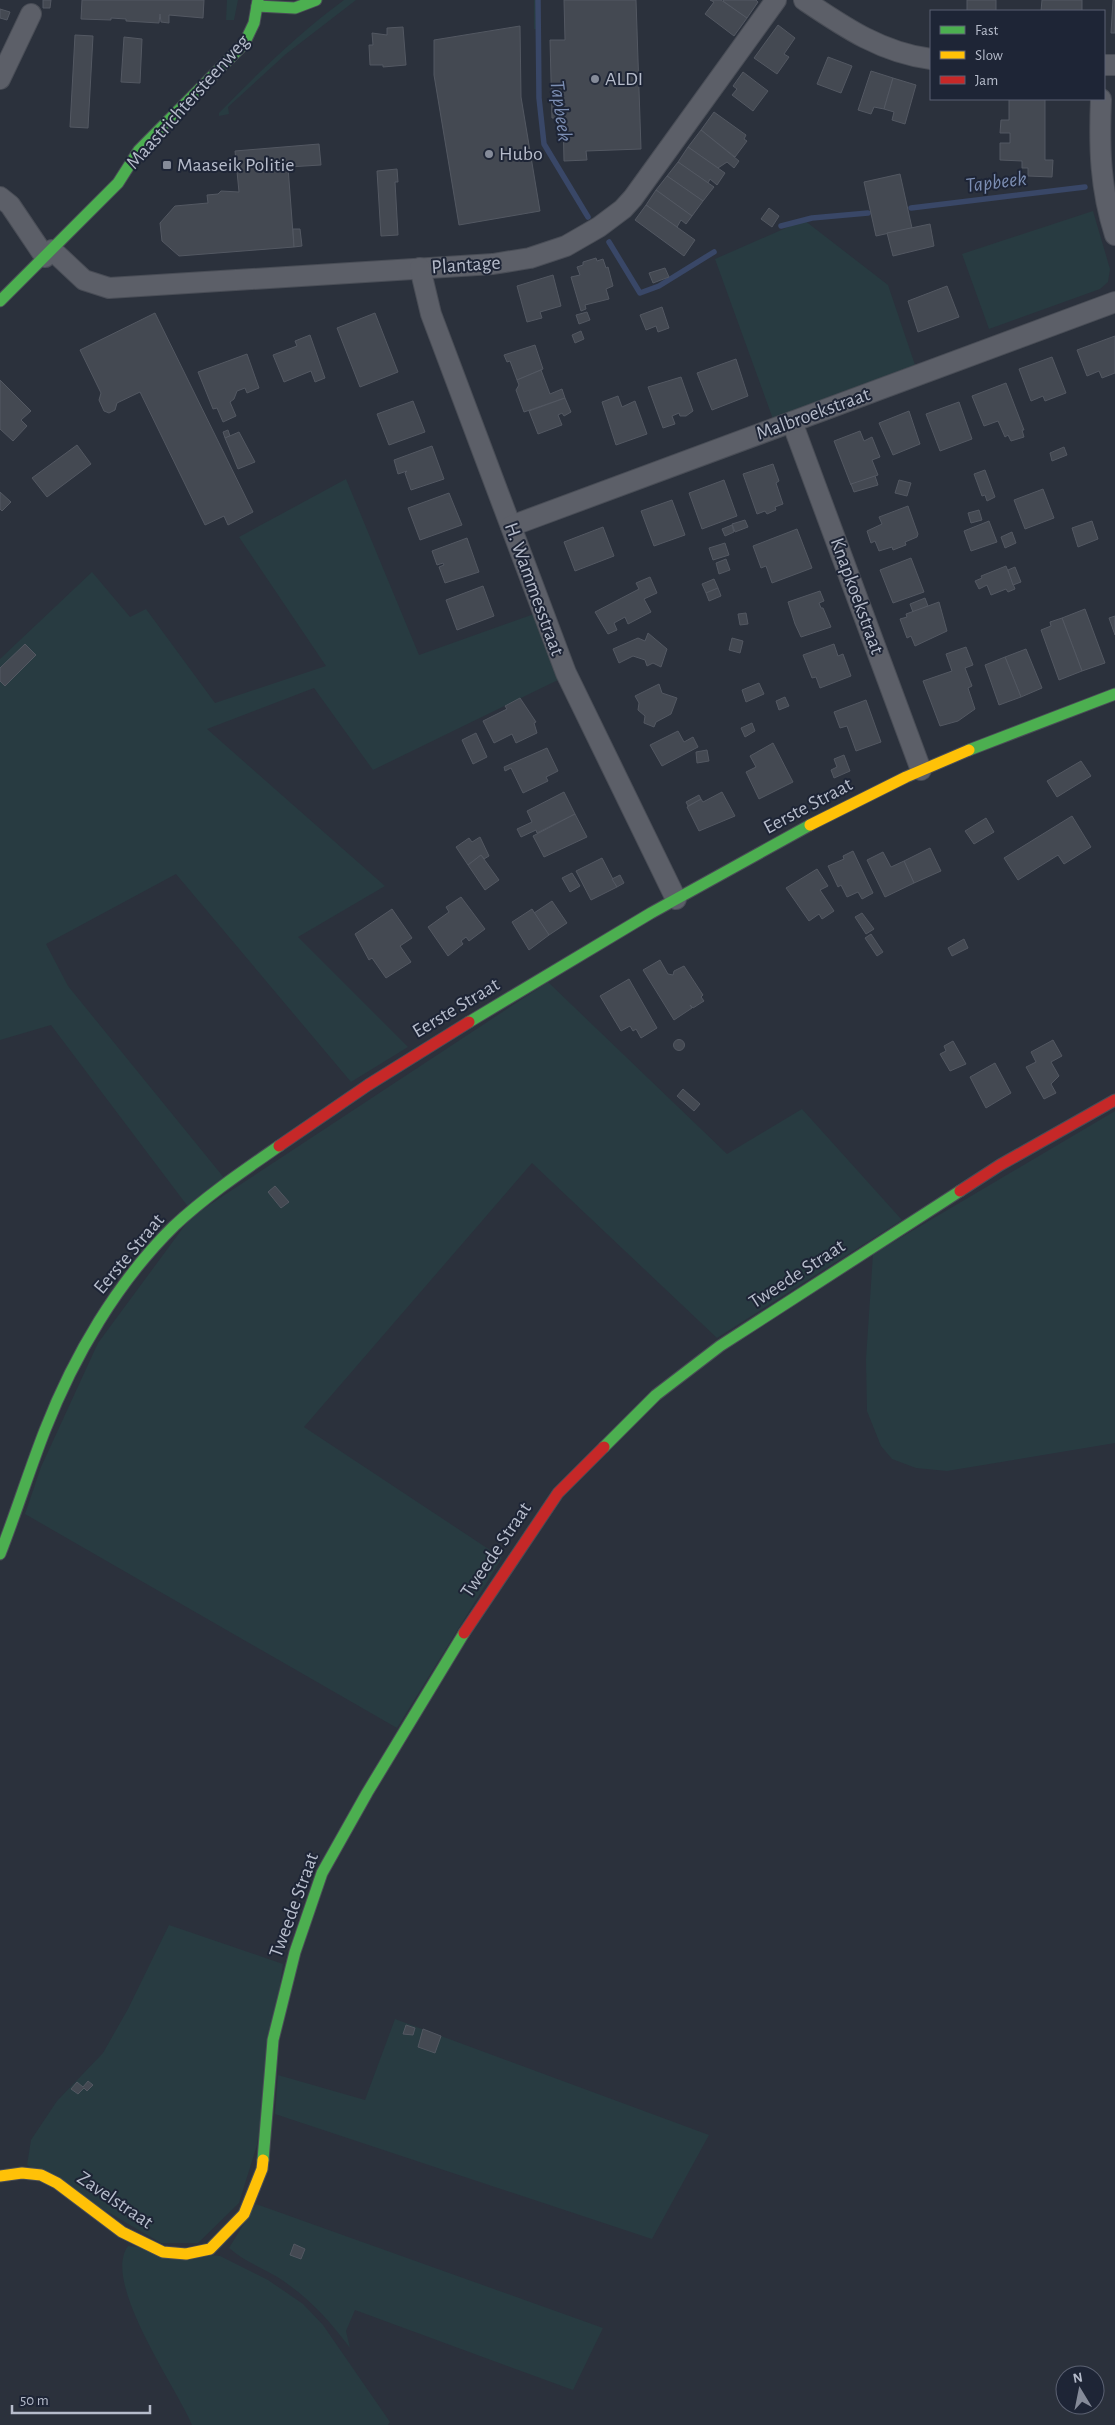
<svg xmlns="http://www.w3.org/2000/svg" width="1115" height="2425" font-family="'Alegreya Sans',sans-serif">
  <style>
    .green { fill: #283b41 }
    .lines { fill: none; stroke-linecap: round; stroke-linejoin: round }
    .stream { stroke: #394767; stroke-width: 5.5 }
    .building { fill: #444952; stroke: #535862 }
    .street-casing { stroke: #494d56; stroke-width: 22 }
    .fast-casing { stroke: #494d56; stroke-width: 13 }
    .slow-casing { stroke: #494d56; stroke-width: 13 }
    .jam-casing { stroke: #494d56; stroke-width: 13 }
    .street { stroke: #5c5f68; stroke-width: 20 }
    .fast { stroke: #4caf50; stroke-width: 11 }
    .slow { stroke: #ffc107; stroke-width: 11 }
    .jam { stroke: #c62828; stroke-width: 11 }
    .poi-dot { fill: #858b99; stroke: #1e2536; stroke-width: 2 }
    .labels { text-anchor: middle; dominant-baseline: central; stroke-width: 4; stroke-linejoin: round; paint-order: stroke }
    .poi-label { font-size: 20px; fill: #b6bccb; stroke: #1e2536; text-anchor: start }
    .street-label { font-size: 20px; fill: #b6bccb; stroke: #1e2536 }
    .water-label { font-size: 21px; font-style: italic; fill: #7c8eb3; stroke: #1e2536 }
  </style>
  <rect width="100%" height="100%" fill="#2b313c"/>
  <g class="green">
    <polygon points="227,0 238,0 234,20 226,20"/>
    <path d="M344 0H356L286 54 228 107 229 114 219 116V113C258 73 299 33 344 0Z"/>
    <polygon points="534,0 540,0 538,29 534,29"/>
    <polygon points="1093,211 1110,269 1108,282 1100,289 989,329 962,254"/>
    <polygon points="804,220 888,285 915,365 773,419 715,259"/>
    <polygon points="346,479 419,655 534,614 558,680 373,770 314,688 207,729 385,886 298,937 408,1047 351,1082 176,874 46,944 68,986 225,1179 189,1208 51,1025 0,1040 0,659 92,572 130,617 146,609 215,703 326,666 239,537"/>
    <polygon points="548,982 727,1154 802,1109 902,1220 717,1338 532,1163 304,1427 502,1558 397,1728 25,1514 41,1467 98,1343 191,1217"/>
    <polygon points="1115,1111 1115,1443 947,1471 916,1468 892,1459 881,1446 867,1411 866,1359 873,1254"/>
    <polygon points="169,1925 283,1964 257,2145 239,2203 198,2243 161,2243 27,2165 31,2140 57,2101 103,2053 128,2009"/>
    <polygon points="395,2019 709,2135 652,2239 275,2114 278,2075 365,2100"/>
    <path d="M256 2204 603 2328 573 2390 355 2310 346 2331 350 2348C329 2320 311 2300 282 2280 265 2269 245 2262 229 2248Z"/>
    <path d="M128 2246 220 2256 268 2280 303 2304 323 2325 390 2422 388 2425H192C177 2388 101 2282 128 2246Z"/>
  </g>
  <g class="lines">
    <g class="stream">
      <polyline points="538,0 539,98 544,144 588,217"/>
      <polyline points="911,208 1085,187"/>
      <polyline points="781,226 812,218 868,213"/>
      <polyline points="609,242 640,293 659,286 714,252"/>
    </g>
  </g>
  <g class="building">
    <polygon points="43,0 51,0 50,8 43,8"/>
    <polygon points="82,0 204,0 203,18 169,15 169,23 161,22 160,14 159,23 126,21 126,19 111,18 111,20 81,19"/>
    <polygon points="564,0 636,0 641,149 586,151 587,160 564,161 563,118 552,118 550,40 565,40"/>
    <polygon points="710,0 721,0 747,18 734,36 705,14 714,2"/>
    <polygon points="724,0 756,0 758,2 747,18 723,1"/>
    <rect x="967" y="0" width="29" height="11"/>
    <polygon points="1042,0 1082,0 1082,11 1041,11"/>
    <polygon points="1113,0 1115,0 1115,33 1111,33"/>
    <polygon points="0,9 10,12 7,20 0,18"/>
    <polygon points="778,25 795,38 784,54 789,57 777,74 754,58"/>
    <polygon points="520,26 521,97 540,211 459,225 434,75 434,40"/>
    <polygon points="403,27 406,65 383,67 383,65 370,65 369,45 373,45 372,33 387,35 387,28"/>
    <polygon points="75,35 93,36 88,128 70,127"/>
    <polygon points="124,37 142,39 140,83 121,82"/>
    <polygon points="828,57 852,66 841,93 817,84"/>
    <polygon points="871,71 893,78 884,109 874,107 871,114 858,110"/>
    <polygon points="743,72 768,91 753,111 732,95 737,89 733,86"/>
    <polygon points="893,78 916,85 905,124 892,120 894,112 884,109"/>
    <polygon points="1009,99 1045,99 1045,160 1053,160 1052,177 1028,176 1028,168 1022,168 1022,161 1000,160 1000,143 1010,143 1010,133 1000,133 1001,120 1009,120"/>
    <polygon points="714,112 746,135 744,139 747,141 735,157 701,130"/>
    <polygon points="701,130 739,161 734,168 727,162 718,168 688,147"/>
    <polygon points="319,144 321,165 288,167 294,247 179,256 162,241 160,223 175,206 208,203 207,195 218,194 221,191 239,192 235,151"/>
    <polygon points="688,147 725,173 717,185 710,179 708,183 678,162"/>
    <polygon points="678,162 714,187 703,201 667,176"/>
    <polygon points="397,169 398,182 395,182 398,235 381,236 377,171"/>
    <polygon points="900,174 912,228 876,236 864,182"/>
    <polygon points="667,176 703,201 692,216 656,190"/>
    <polygon points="656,190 692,216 686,224 681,220 677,227 646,205"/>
    <polygon points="646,205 695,240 684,256 635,220"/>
    <polygon points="769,208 779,216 772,227 761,219"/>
    <polygon points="930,224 934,246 893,256 887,233"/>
    <polygon points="293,229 300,229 302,246 294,247"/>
    <polygon points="596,258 597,261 603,259 606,268 608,267 613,286 606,289 609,299 585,305 586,309 581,311 571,277 580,275 577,267 583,265 583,262"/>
    <polygon points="665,268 669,277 653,283 649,273"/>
    <polygon points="553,275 561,306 540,312 542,318 527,322 517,286"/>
    <polygon points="947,286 959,317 918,332 908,301"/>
    <polygon points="662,307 669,328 658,332 656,326 646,330 640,315"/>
    <polygon points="587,312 590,320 579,324 576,315"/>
    <polygon points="155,313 253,512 228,525 224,516 205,525 140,392 117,403 115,410 109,413 104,411 99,400 101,393 80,350"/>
    <polygon points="375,313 398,372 360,387 337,328"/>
    <polygon points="581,331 584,339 575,343 572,335"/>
    <polygon points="310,335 325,378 315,382 311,371 284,382 273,355 297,346 295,341"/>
    <polygon points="1115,336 1115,373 1102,378 1099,371 1087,376 1077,350"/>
    <polygon points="535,345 543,369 517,380 510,361 507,362 504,355"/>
    <polygon points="247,354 259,388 247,393 245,388 237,391 234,399 230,402 236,416 223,422 217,408 213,409 198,372"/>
    <polygon points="1052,357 1066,393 1045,401 1043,396 1031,401 1019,369"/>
    <polygon points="736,359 748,396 712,410 697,373"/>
    <polygon points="541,370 550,394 562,389 565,398 524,412 516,390 519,385 517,380"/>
    <polygon points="681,377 693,411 686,416 680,416 679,413 672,416 675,424 663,428 648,387"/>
    <polygon points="0,380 31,411 21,420 27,426 13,441 0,429"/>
    <polygon points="1006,383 1024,430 1022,430 1024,437 1011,441 1008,435 1005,437 998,421 984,426 972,396"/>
    <polygon points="618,396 622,407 635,401 647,434 616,445 602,402"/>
    <polygon points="565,398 571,412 564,416 562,413 558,415 562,425 538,434 529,411"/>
    <polygon points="413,401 425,432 389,445 377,414"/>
    <polygon points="959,402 972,439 940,451 926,414"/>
    <polygon points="909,411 920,444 893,455 879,423"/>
    <polygon points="228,430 230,436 225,438 223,432"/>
    <polygon points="860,431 864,441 872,437 880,457 872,460 878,475 851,485 834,441"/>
    <polygon points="239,432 255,462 238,469 225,438"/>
    <polygon points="77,445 91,464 47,497 32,478"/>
    <polygon points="432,446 444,479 411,490 405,473 407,471 398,474 394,460"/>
    <polygon points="1064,447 1067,455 1052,461 1050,453"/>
    <polygon points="773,464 779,481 776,483 783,504 775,507 776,510 767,514 765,511 757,514 743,474"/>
    <polygon points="985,470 995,497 987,501 985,495 982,496 974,474"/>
    <polygon points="875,476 878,485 854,492 851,484"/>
    <polygon points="724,480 737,516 702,529 689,493"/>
    <polygon points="899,480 911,483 907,496 895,493"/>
    <polygon points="1043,489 1054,518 1025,529 1014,500"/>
    <polygon points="0,492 11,502 2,511 0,509"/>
    <polygon points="449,493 462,525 420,540 408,508"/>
    <polygon points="672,500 685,535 654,546 641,511"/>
    <polygon points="908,506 918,534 917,537 905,542 906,545 893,550 892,547 879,551 875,541 871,543 867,531 882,524 879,517"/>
    <polygon points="979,510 982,520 971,523 968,513"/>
    <polygon points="745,520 748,527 735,532 732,524"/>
    <polygon points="989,521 997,542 971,551 964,531"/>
    <polygon points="1092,521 1098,539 1078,547 1072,528"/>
    <polygon points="732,525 734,532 725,536 722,529"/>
    <polygon points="603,527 614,556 575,571 564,542"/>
    <polygon points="797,529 812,568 772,583 766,566 761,568 753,546"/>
    <polygon points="1012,532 1016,543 1005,548 1001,537"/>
    <polygon points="467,538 479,572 445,583 439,567 444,565 443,563 437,565 432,551"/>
    <polygon points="725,543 729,555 713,560 709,548"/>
    <polygon points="911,558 924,592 893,603 880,570"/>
    <polygon points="726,559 730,570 719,574 716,563"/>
    <polygon points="1006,566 1015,589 1008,592 1006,589 991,595 987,585 979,589 975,581 982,578 981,576"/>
    <polygon points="1015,567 1021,582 1013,585 1008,570"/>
    <polygon points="650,577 657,593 644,599 651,612 628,624 625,617 614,623 617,630 608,634 595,612 639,589 636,583"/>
    <polygon points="714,579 718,588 706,593 702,584"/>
    <polygon points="483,586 494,616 457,630 446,600"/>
    <polygon points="718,588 721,596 709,601 706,593"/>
    <polygon points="820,591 824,601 819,603 821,608 823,608 831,627 801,637 795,624 788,602"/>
    <polygon points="925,598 928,606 913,612 910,604"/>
    <polygon points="939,602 947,631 915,646 911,636 907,638 900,619 907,617 906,614"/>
    <polygon points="1085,609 1105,663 1082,671 1062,618"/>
    <polygon points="746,613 748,624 740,625 738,614"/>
    <polygon points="1115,616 1115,635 1109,618"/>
    <polygon points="1062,618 1082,671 1059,680 1041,630 1051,626 1050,622"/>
    <polygon points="648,633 667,649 661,667 653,663 647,666 645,660 633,656 619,663 613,649 638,638 645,641"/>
    <polygon points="732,638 743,641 740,653 729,650"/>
    <polygon points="25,644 36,655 5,686 0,681 0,668"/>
    <polygon points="834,644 838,656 843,654 851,676 820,688 816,677 812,678 803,655"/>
    <polygon points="966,647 973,665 965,668 972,686 968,688 975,709 958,721 940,726 923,681 952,671 946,654"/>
    <polygon points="1026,649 1042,688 1021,697 1005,657"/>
    <polygon points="1005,657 1021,697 999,705 985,665"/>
    <polygon points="759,683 764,694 746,702 742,690"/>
    <polygon points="659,684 662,693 677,698 671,714 656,722 654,727 644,723 645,716 638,710 639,703 635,696"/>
    <polygon points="785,697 789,706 779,710 776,701"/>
    <polygon points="520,698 536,722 534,723 537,733 516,743 512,734 494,743 483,721 507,709 505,706"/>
    <polygon points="866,700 881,742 856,751 847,726 840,728 834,712"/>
    <polygon points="752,723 755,731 745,737 741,728"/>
    <polygon points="678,731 684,742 693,737 698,747 662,766 650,745"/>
    <polygon points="476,733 487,757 473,764 462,740"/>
    <polygon points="773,743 793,782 759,799 746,772 756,767 750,756"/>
    <polygon points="547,748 558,771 546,777 548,781 523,793 511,768 505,771 504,767"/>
    <polygon points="707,750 709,761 697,763 696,752"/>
    <polygon points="844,755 850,771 834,778 831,770 837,767 834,759"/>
    <polygon points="1081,761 1091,776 1057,797 1047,781"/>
    <polygon points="564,792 575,814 537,833 536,830 521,837 517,829 532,822 527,811"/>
    <polygon points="722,792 735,816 699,831 687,807 701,799 703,802"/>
    <polygon points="699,795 701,799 688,806 686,802"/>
    <polygon points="575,814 587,837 544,857 533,836"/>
    <polygon points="1072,816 1091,847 1064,864 1058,855 1018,880 1004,858"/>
    <polygon points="986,818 994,832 974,844 965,831"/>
    <polygon points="480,837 489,856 484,859 481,855 468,865 456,847 469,838 472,842"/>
    <polygon points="930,848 941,871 914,883 904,861"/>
    <polygon points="853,851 873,893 862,899 858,892 847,897 841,885 838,887 828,866 844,859 843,856"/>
    <polygon points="883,852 891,867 904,861 914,883 885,897 867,860"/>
    <polygon points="481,855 499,880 485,890 468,865"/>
    <polygon points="602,858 617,887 591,900 576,871"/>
    <polygon points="817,869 828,886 820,890 834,911 822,919 819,914 809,921 786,888"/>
    <polygon points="572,873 580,886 570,892 562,878"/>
    <polygon points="620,875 624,883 617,887 612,879"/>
    <polygon points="461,897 485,929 469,941 466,937 461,941 463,944 448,956 428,927 449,912 446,907"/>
    <polygon points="552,901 567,923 549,935 534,913"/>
    <polygon points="392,909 412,938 400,946 411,962 386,978 372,958 369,960 355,934"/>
    <polygon points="532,909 549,935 529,950 512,922"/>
    <polygon points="862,913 874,929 866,934 855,917"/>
    <polygon points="871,934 883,952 877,956 865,938"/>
    <polygon points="964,939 968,948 952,956 948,948"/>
    <polygon points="660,960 668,974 673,975 674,971 684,966 703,995 701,997 704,1001 693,1008 690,1005 692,1008 674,1020 643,970"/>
    <polygon points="629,979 657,1028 641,1038 636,1029 633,1031 630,1026 621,1031 600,996"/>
    <circle cx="679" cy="1045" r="5.5"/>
    <polygon points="1053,1040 1062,1056 1051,1062 1059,1076 1051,1084 1056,1093 1044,1099 1026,1067 1036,1062 1031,1052"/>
    <polygon points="953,1041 966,1064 950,1071 940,1054 946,1051 944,1046"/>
    <polygon points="995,1063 1011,1093 986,1108 970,1077"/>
    <polygon points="683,1089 700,1104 694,1111 677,1096"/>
    <polygon points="275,1186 289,1202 281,1208 268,1192"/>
    <polygon points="406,2025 415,2028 413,2035 403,2034"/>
    <polygon points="423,2029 441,2036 435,2053 418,2047"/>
    <polygon points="88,2081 93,2085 87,2091 84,2088 78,2094 71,2089 77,2082 83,2087"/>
    <polygon points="294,2244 305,2249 301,2259 290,2255"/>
  </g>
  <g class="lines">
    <defs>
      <g id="street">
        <path d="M804 0C844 27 882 53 931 59"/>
        <polyline points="1104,65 1115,65"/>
        <polyline points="0,79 31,14"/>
        <path d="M1101 99C1099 147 1100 188 1115 235"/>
        <polyline points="0,197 10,205 45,257"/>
        <polyline points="52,250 84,280 109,288 493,264 530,258 566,246 599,227 623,209 633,198 776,0"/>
        <polyline points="420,268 431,314 566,673 676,899"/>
        <polyline points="792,422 921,770"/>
        <polyline points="511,526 1115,302"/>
      </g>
      <g id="fast">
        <polyline points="257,6 295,8 316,0"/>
        <polyline points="0,301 118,183 139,150 244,44 254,23 258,0"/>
        <polyline points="969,750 1115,694"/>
        <polyline points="469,1022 651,913 810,825"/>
        <polyline points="604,1447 656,1395 720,1346 960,1191"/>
        <path d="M0 1554C16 1513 29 1471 45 1430 74 1356 117 1282 174 1226 206 1196 243 1171 279 1146"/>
        <polyline points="263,2160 273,2040 295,1952 322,1873 367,1793 464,1633"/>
      </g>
      <g id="slow">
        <polyline points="810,825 906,777 969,750"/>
        <polyline points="0,2176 22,2173 41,2175 57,2183 122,2232 163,2252 186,2254 210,2249 244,2214 262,2169 263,2160"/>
      </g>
      <g id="jam">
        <polyline points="279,1146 368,1085 469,1022"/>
        <polyline points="960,1191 1000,1165 1115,1100"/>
        <polyline points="464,1633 558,1493 604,1447"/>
      </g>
    </defs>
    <use href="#street" class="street-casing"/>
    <use href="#fast" class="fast-casing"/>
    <use href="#slow" class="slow-casing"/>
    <use href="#jam" class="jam-casing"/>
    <use href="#street" class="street"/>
    <use href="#fast" class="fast"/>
    <use href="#slow" class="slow"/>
    <use href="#jam" class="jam"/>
  </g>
  <g class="poi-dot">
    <circle cx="595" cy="79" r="5"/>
    <circle cx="489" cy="154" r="5"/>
    <rect x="162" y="160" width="10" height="10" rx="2.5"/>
  </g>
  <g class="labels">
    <g class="poi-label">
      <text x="605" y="79">ALDI</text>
      <text x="499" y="154">Hubo</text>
      <text x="177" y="165">Maaseik Politie</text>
    </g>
    <g class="street-label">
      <text transform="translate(188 102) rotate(-48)">Maastrichtersteenweg</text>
      <text transform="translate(466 265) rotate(-4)">Plantage</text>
      <text transform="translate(813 414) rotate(-20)">Malbroekstraat</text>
      <text transform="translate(534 589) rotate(70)">H. Wammesstraat</text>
      <text transform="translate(857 596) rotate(70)">Knapkoekstraat</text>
      <text transform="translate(808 806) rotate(-28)">Eerste Straat</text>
      <text transform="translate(456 1008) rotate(-31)">Eerste Straat</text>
      <text transform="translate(129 1254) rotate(-50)">Eerste Straat</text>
      <text transform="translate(797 1274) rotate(-33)">Tweede Straat</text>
      <text transform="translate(496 1550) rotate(-56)">Tweede Straat</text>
      <text transform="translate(294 1905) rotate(-70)">Tweede Straat</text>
      <text transform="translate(115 2200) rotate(34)">Zavelstraat</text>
    </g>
    <g class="water-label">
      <text transform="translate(561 111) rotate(82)">Tapbeek</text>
      <text transform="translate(996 182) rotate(-7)">Tapbeek</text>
    </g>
  </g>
  <rect x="930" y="10" width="175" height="90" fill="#1e2536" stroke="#5b6172"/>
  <rect x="940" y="26" width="25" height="8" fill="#4caf50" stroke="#5b6172"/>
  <text x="975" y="35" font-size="15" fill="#b6bccb">Fast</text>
  <rect x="940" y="51" width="25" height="8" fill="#ffc107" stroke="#5b6172"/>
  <text x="975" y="60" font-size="15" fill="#b6bccb">Slow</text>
  <rect x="940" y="76" width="25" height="8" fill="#c62828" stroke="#5b6172"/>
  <text x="975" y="85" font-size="15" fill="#b6bccb">Jam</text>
  <g transform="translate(1080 2390) rotate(350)"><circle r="24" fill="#1e2536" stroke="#5b6172"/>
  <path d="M0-4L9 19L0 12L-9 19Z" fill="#858b99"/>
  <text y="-8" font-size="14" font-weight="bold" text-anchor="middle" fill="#b6bccb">N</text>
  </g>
  <path d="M12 2405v8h138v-8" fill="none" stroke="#b6bccb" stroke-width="2.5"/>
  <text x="20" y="2405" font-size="15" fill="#b6bccb" stroke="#1e2536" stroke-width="4" paint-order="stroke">50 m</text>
</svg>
